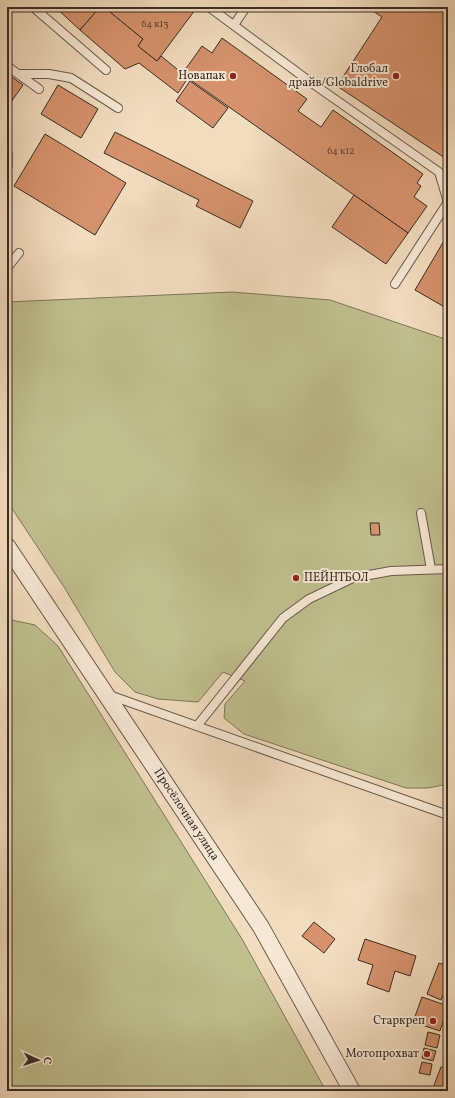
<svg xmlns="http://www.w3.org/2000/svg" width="455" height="1098" font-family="Vollkorn,serif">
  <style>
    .green { fill: #c0bf8e; stroke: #7c765a }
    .building { fill: #d5926c; stroke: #392d26 }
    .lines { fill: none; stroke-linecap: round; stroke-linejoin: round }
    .service-casing { stroke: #67594c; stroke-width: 10 }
    .minor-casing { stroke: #67594c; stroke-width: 18 }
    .service { stroke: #f7e8d5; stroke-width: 8 }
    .minor { stroke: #f7e8d5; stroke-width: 16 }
    .poi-dot { fill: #8f2418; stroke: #f7e8d5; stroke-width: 1.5 }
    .labels { text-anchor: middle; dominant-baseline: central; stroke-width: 4; stroke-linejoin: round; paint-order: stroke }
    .number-label { font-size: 10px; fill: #604638 }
    .poi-label { font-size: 12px; fill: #392d26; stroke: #f7e8d5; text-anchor: end }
    .street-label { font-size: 12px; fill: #392d26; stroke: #f7e8d5 }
  </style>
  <rect width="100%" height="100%" fill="#f2dcbe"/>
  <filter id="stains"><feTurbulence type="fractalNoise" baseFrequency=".005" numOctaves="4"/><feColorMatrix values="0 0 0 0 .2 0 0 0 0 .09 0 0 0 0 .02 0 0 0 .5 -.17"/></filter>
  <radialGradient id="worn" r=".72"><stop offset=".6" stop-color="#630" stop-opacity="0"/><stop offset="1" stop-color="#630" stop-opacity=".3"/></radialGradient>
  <g class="green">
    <polygon points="232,292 330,300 448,340 448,784 428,788 406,788 244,734 224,718 225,704 245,681 223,672 198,702 158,699 135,692 115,672 64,587 7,501 7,302"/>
    <polygon points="7,619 35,625 58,646 242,939 326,1091 7,1091"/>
  </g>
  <g class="building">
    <polygon points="55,7 100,7 80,30"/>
    <polygon points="100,7 104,7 143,39 138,46 157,61 161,56 188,78 178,93 139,63 125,69 80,30"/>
    <polygon points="104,7 191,7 195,10 157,61 138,46 143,39"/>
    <polygon points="367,7 437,7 448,14 448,160 337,86 382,17"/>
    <polygon points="222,38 307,99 298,111 321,127 333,110 423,174 417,183 421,186 414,197 427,206 408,233 182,74 202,46 212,53"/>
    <polygon points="9,75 23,85 11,102 7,99 7,79"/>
    <polygon points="190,81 228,108 213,128 176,101"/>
    <polygon points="58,85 98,109 81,138 41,114"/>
    <polygon points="115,132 253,201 240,228 196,206 199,200 104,153"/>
    <polygon points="45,134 126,183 95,235 14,186"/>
    <rect x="7" y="153" width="5" height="14"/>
    <polygon points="354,195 408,233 386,264 332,227"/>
    <polygon points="448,234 448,309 415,290"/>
    <polygon points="7,240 11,243 7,249"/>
    <polygon points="370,523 379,523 380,535 371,535"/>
    <polygon points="314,922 335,939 324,953 302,936"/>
    <polygon points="365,939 416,956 410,976 395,971 389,992 367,984 373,965 358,960"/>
    <polygon points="439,963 448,966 448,982 441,1000 427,994"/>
    <polygon points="422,997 448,1006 440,1031 413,1022"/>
    <polygon points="428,1032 440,1035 437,1048 425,1045"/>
    <polygon points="424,1048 436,1051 433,1061 422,1058"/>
    <polygon points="422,1062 432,1064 430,1075 419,1073"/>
    <polygon points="441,1067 448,1069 448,1091 433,1088"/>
  </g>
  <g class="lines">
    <defs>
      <g id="service">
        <polyline points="33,7 106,70"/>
        <polyline points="209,7 309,81 439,172 448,202"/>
        <polyline points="234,25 246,7"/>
        <polyline points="7,66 39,89"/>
        <polyline points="20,74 49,74 71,78 118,108"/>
        <polyline points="7,268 19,253"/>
        <polyline points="395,284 448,202"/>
        <polyline points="421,513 431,569"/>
        <polyline points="109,695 448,815"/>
        <polyline points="197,726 283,618 309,599 353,578 391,571 448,569"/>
      </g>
      <g id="minor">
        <path id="s1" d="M7 546 261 927 352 1091"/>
      </g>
    </defs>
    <use href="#service" class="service-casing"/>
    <use href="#minor" class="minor-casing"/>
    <use href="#service" class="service"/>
    <use href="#minor" class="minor"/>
  </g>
  <g class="poi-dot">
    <circle cx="233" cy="76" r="4"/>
    <circle cx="396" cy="76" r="4"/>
    <circle cx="296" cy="578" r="4"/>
    <circle cx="433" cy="1021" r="4"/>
    <circle cx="427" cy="1054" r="4"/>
  </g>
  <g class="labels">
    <g class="number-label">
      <text x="155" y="24">64 к13</text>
      <text x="341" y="151">64 к12</text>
    </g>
    <g class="poi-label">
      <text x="388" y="69">Глобал<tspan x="388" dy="14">драйв/Globaldrive</tspan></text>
      <text x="225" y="76">Новапак</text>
      <text x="304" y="578" text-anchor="start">ПЕЙНТБОЛ</text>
      <text x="425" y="1021">Старкреп</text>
      <text x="419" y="1054">Мотопрохват</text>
    </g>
    <g class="street-label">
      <text stroke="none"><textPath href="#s1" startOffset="323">Просёлочная улица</textPath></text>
    </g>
  </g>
  <rect width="455" height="1098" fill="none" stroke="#f2dcbe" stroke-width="24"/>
  <rect x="8" y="8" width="439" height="1082" fill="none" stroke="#392d26" stroke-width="2"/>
  <rect x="12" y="12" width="431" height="1074" fill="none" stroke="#392d26"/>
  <g transform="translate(38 1060) rotate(93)" stroke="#f7e8d5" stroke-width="3" paint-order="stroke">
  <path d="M0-3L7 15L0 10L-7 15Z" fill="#392d26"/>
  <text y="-6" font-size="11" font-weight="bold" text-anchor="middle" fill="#392d26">С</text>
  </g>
  <rect width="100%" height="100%" filter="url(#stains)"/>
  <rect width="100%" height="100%" fill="url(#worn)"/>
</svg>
